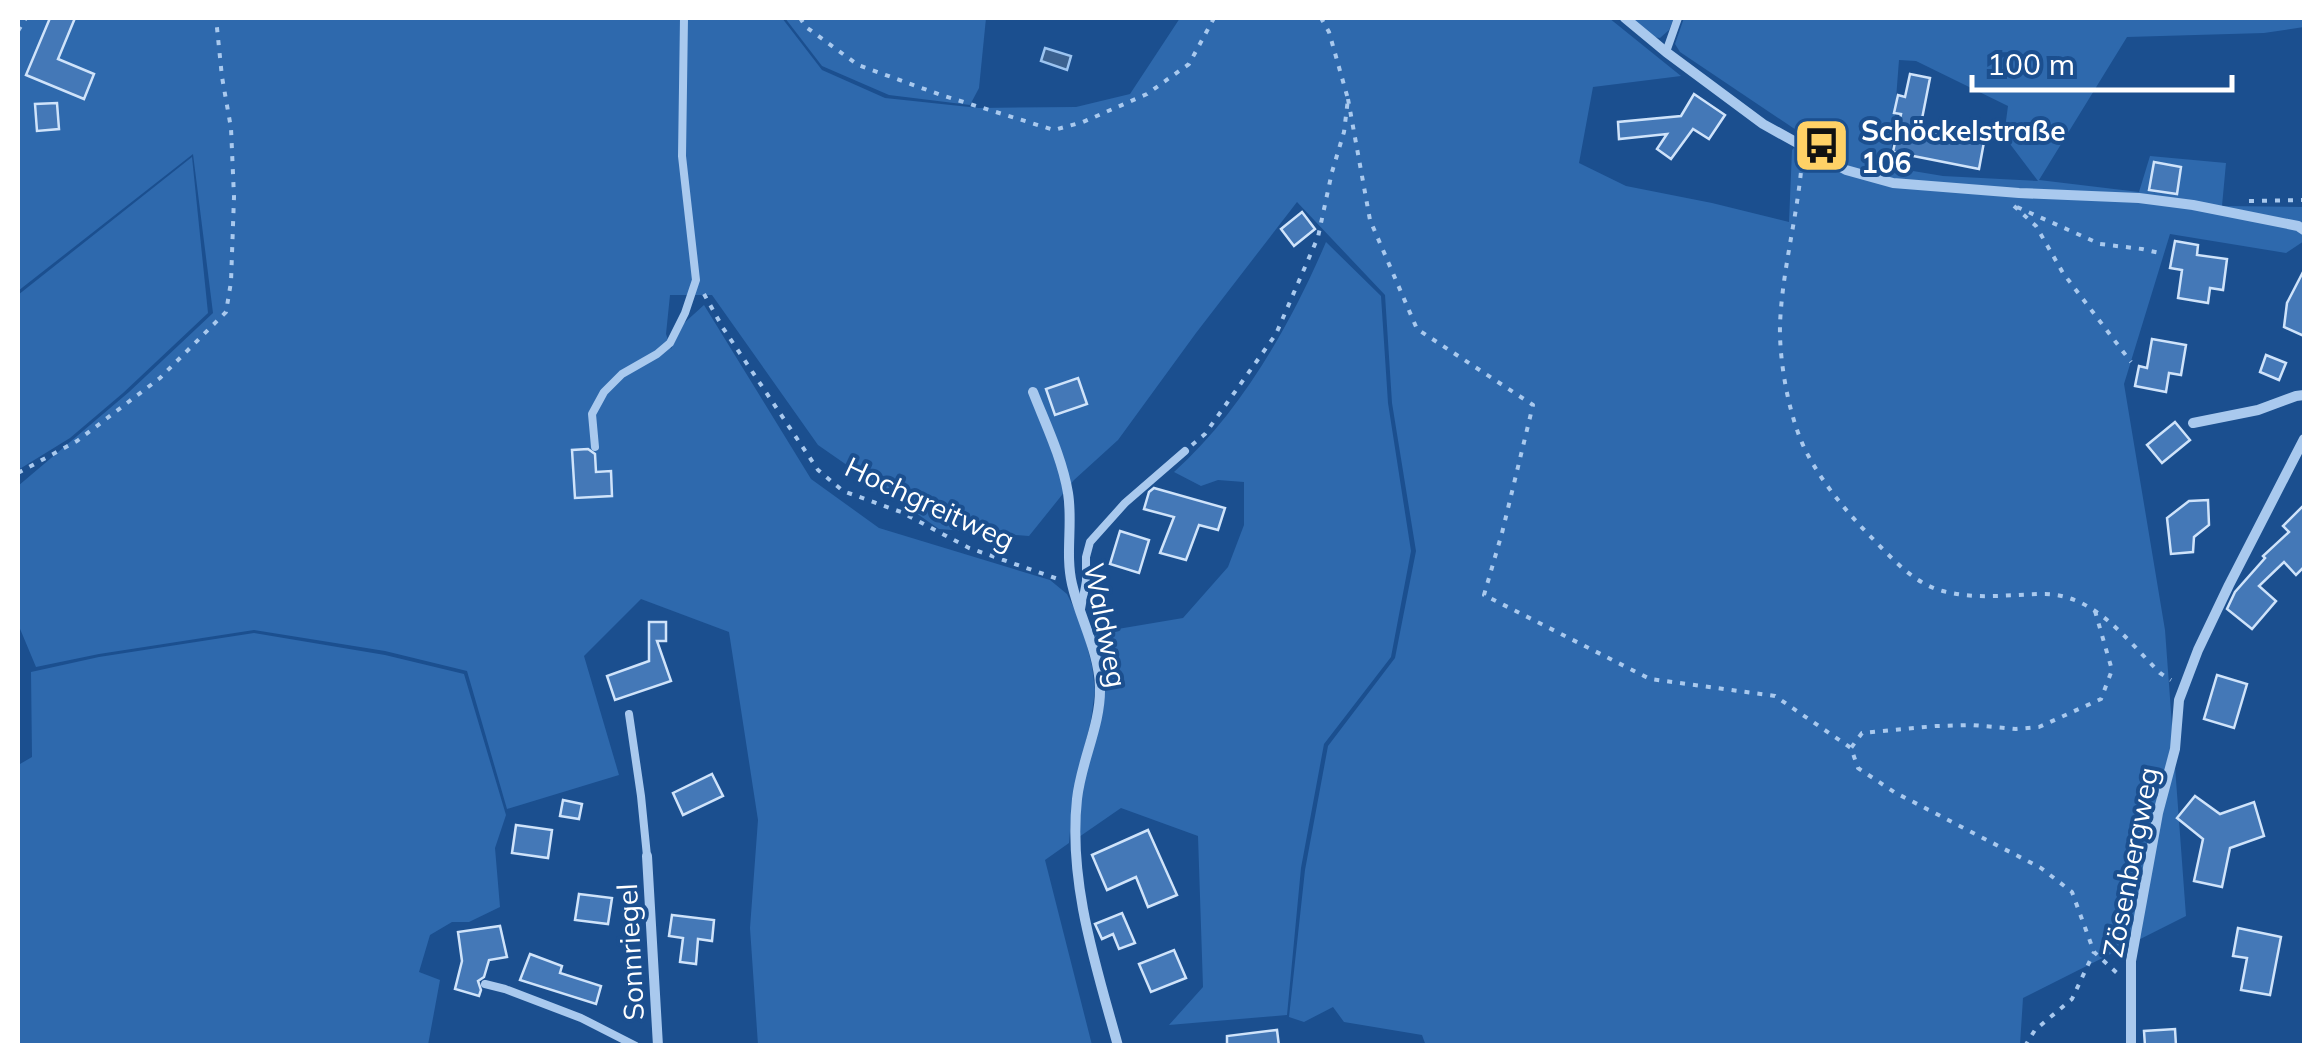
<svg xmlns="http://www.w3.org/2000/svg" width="2322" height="1063" font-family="Mulish,sans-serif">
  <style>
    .green { fill: #2e69ad; fill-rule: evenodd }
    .water { fill: #3c6290; stroke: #9cc4f0; stroke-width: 2.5 }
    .building { fill: #4478b7; stroke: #cfe3fa; stroke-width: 2.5 }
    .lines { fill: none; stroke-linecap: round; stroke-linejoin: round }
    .path { stroke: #a9c9ee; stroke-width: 4; stroke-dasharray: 5 8; stroke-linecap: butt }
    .service { stroke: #a9c9ee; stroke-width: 8 }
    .minor { stroke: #a9c9ee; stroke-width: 10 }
    .labels { text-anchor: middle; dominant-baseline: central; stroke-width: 8; stroke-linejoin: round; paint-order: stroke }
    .poi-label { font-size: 28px; font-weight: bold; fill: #fff; stroke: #1b4f8f; text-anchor: start }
    .street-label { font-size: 28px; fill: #fff; stroke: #1b4f8f }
  </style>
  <rect width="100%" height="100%" fill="#1b4f8f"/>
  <g class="green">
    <path d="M18 18H782L822 70 885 98 979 108 1076 107 1130 94 1180 18H1609L1681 76 1593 87 1579 163 1626 186 1712 203 1789 222 1792 150 1805 136 1680 52 1675 44 1684 18H2304V27L2264 33 2127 37 2039 180 2139 192 2150 156 2226 163 2222 206 2304 207V241L2286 253 2170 234 2124 384 2165 630 2186 916 2023 998 2020 1045 1426 1046 1422 1035 1344 1022 1333 1007 1304 1022 1289 1017 1305 870 1328 746 1395 658 1416 551 1392 403 1385 295 1297 202 1196 333 1118 440 1074 480 1029 536 939 529 818 445 712 295H670L666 334 671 349 683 324 704 305 811 479 879 528 1050 580 1067 594 1081 622 1092 666 1095 690 1091 720 1073 795 1069 843 1045 860 1092 1045H758L750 928 758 820 729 632 641 599 584 656 619 775 507 809 467 671 385 651 254 630 99 654 36 667 18 624V486L129 392 213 313 193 154 18 291ZM1899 60 1916 61 2008 106 2004 136 2038 181 1943 176 1889 167 1893 138Z"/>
    <polygon points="785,18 986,18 979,88 970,105 889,95 822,66"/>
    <polygon points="1631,18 1674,18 1669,30 1660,38 1653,37"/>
    <polygon points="192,157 208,313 123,393 70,438 18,470 18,295"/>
    <path d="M1326 242 1381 296 1388 403 1411 551 1391 657 1324 744 1301 868 1287 1015 1169 1025 1203 987 1198 836 1121 808 1079 837 1082 785 1104 688 1094 633 1183 618 1228 567 1244 525V482L1218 480 1201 486 1174 472C1241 412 1291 324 1326 242Z"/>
    <polygon points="254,633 385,655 464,674 506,815 495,848 500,907 469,922 452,922 430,935 419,972 440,980 428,1045 18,1045 18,754 20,764 32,757 31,672 99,657"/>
  </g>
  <polygon class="water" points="1045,48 1071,56 1067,70 1041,61"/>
  <g class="building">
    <polygon points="50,18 75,18 58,59 94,74 84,99 26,75"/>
    <polygon points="1910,74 1930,78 1920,129 1984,142 1979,169 1893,152 1901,114 1894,113 1898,95 1905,97"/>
    <polygon points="1694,94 1725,115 1709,139 1693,129 1671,159 1657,149 1667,134 1619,139 1618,122 1681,116"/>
    <polygon points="57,103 59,129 37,131 35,104"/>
    <polygon points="2154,162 2181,167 2177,194 2149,190"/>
    <polygon points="1302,212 1315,229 1294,246 1281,229"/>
    <polygon points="2175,241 2198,245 2197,255 2227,259 2223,290 2210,288 2208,303 2178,298 2182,270 2170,268"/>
    <polygon points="2304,270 2304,336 2284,327 2287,303"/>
    <polygon points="2152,339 2186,345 2181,375 2169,373 2166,392 2135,386 2139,366 2147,368"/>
    <polygon points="2266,355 2286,363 2279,380 2260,372"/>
    <polygon points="1078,378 1087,404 1055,415 1046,389"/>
    <polygon points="2175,422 2190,440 2162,463 2147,445"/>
    <polygon points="588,449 595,454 596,472 611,471 612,496 575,498 572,450"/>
    <polygon points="1154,488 1225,508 1218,530 1199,525 1186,560 1160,553 1174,517 1144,509 1149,492"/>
    <polygon points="2208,500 2209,525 2194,537 2193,552 2171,554 2167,518 2189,501"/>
    <polygon points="2304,505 2304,567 2296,575 2284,562 2259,586 2276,601 2252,629 2227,609 2235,592 2265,558 2263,556 2289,532 2283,526"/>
    <polygon points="1120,531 1149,540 1139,573 1110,564"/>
    <polygon points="649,622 666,622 666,641 657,641 671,681 615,700 607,676 649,661"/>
    <polygon points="2217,675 2247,684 2234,728 2204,719"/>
    <polygon points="712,774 723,796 683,815 673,793"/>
    <polygon points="2195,796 2220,814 2254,802 2264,836 2230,848 2222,887 2194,881 2203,839 2177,818"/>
    <polygon points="563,800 582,804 579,819 560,816"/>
    <polygon points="516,825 552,830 548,858 512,853"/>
    <polygon points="1148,830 1177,895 1148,907 1136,877 1107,890 1092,855"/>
    <polygon points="579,894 612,898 608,924 575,920"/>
    <polygon points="1122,913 1135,943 1119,949 1113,934 1102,939 1095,924"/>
    <polygon points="672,915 714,920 712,941 698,939 696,964 680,962 683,938 669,936"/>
    <polygon points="500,926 507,957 489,960 484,977 478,981 481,990 479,996 455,989 462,961 458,932"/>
    <polygon points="2238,928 2281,937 2270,995 2241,990 2247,958 2233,956"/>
    <polygon points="1174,950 1186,978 1151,992 1139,964"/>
    <polygon points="530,954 562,966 560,973 601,986 596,1004 520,980"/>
    <polygon points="2175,1029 2176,1046 2145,1046 2144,1031"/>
    <polygon points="1277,1030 1279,1046 1227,1046 1227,1036"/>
  </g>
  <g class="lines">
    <g class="path">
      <polyline points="800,18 806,27 858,65 941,95 1054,130 1083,122 1147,94 1189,64 1214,18"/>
      <polyline points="18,31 26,18"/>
      <polyline points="1348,99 1370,220 1417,329 1533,405 1502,533 1484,595 1650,679 1775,696 1851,748"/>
      <path d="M1802 160C1798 215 1782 270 1780 325 1779 363 1790 424 1809 457 1825 486 1846 511 1869 535 1891 557 1915 586 1947 592 1980 600 2012 594 2045 594 2095 595 2127 640 2160 673L2171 680"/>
      <polyline points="2249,201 2304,200"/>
      <polyline points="2014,206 2036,226 2063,273 2131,362"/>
      <polyline points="2017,207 2100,244 2142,249 2164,254"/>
      <polyline points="704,294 723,328 818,470 843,491 901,512 969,548 1058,579"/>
      <polyline points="1192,445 1205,434 1276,334 1318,237 1332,172 1344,132 1348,99 1329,32 1321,18"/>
      <polyline points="18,473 77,441 160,378 226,312 231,282 234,197 231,128 222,77 216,18"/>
      <polyline points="2095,611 2112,670 2101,699 2039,727 2016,729 1972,725 1936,726 1862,733 1851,748 1858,768 1894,792 2041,868 2072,892 2094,952 2117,973"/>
      <polyline points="2025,1046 2035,1030 2072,999 2094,952"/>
    </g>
    <g class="service">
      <polyline points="1666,52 1678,18"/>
      <polyline points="595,447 592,414 604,392 622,374 657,354 670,343 685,313 696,280 682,156 684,18"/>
      <polyline points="1081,609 1086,581 1086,557 1090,542 1125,503 1185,451"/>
      <polyline points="629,714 641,796 647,856"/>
      <polyline points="485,984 505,989 581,1018 636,1046"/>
    </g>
    <g class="minor">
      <polyline points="1625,18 1666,52 1763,124 1846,170 1893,183 2019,193 2139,198 2193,205 2298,226 2304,230"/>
      <path d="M1033 392C1046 425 1062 458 1068 493 1073 523 1065 554 1072 584 1080 619 1099 651 1100 687 1101 725 1081 761 1077 799 1068 882 1096 966 1118 1046"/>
      <polyline points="2193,423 2258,410 2296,396 2304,395"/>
      <polyline points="647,856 658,1046"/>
      <polyline points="2131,1046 2131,961 2158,813 2175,749 2179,700 2198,650 2229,585 2304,439"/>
    </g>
  </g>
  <defs>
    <symbol id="bus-square" viewBox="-11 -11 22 22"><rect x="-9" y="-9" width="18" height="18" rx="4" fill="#ffd166" stroke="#1b4f8f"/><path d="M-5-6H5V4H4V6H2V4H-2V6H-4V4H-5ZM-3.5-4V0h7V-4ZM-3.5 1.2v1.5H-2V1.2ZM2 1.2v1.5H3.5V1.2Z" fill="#111"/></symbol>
  </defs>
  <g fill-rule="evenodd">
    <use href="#bus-square" x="1790" y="114" width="63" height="63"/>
  </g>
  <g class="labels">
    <g class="poi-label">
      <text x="1861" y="130">Schöckelstraße<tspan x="1861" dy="32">106</tspan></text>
    </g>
    <g class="street-label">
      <text transform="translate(930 503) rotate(25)">Hochgreitweg</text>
      <text transform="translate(1106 625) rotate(79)">Waldweg</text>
      <text transform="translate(2130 862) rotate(-79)">Zösenbergweg</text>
      <text transform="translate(630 952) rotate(-93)">Sonnriegel</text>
    </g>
  </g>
  <rect width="2322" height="1063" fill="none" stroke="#ffffff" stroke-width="40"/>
  <path d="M1972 75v15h260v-15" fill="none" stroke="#ffffff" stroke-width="5"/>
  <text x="1987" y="75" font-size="30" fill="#ffffff" stroke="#1b4f8f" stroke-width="8" paint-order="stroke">100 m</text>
</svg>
